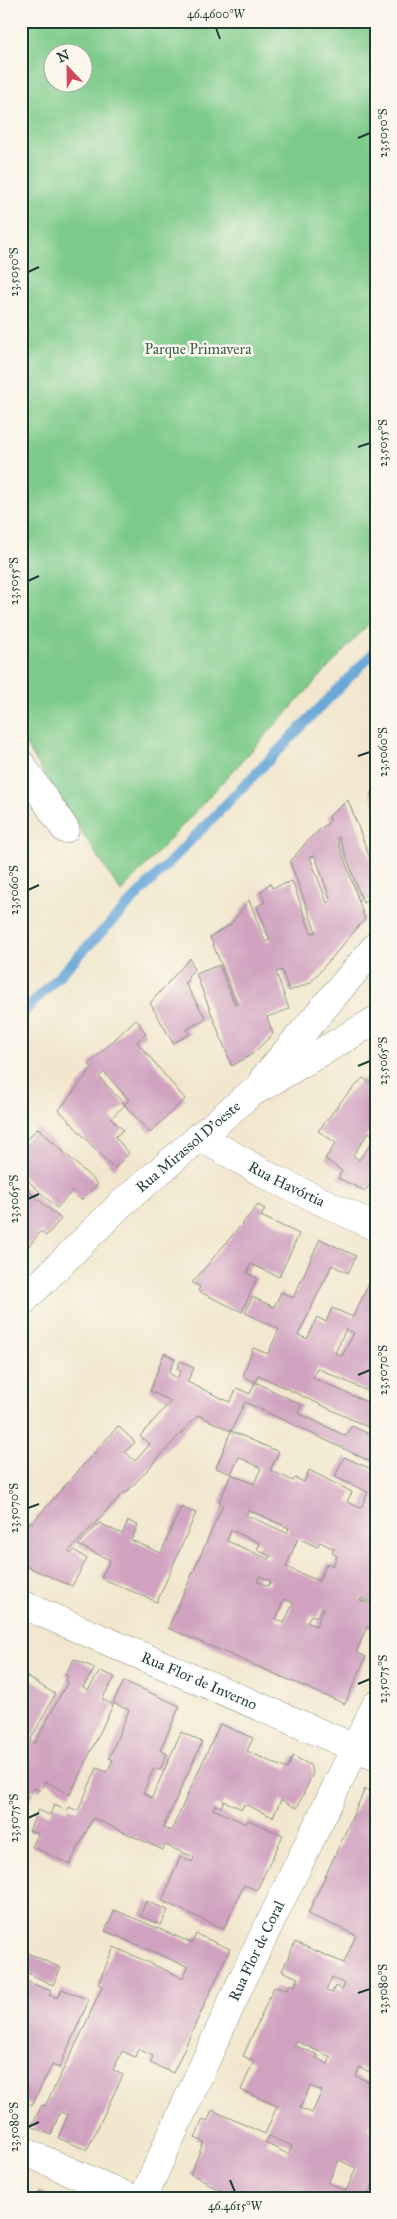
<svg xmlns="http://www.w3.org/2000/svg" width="397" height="2219" font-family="'IM FELL Great Primer',serif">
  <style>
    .green { fill: #7dcb8a; stroke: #4e845f; fill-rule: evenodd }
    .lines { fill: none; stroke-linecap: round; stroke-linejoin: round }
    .stream { stroke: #65a5d8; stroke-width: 10 }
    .building { fill: #d0a2c0; fill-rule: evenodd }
    .minor-casing { stroke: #889281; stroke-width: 29 }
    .minor { stroke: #fff; stroke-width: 28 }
    .ticks { fill: none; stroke: #1f3d34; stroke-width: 2 }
    .labels { text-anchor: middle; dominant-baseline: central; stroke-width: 5; stroke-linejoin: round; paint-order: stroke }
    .park-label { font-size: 15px; fill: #36604a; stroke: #fbf7ec }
    .street-label { font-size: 15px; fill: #1f3d34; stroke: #fbf7ec }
    .neatline { fill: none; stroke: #1f3d34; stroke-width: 2 }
    .ticks-label { font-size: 12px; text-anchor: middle; fill: #1f3d34 }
  </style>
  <rect width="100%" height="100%" fill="#fbf7ec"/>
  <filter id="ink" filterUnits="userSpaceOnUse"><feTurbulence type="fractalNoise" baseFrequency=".02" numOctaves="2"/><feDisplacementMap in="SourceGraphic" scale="10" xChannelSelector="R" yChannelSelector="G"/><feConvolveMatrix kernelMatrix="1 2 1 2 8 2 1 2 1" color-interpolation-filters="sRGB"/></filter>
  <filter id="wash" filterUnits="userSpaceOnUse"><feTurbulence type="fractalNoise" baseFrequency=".0096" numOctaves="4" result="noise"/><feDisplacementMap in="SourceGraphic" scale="20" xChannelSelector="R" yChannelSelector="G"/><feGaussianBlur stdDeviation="1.12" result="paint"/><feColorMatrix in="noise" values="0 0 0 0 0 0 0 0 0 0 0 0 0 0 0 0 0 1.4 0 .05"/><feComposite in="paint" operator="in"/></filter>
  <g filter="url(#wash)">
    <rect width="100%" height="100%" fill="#f2e7ce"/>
    <path class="green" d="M21 21H376V616L121 892 21 738ZM52 52H82V82H52Z"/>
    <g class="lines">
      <polyline class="stream" points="21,1015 376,650"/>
    </g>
    <g id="blocks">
      <g class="building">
        <polygon points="376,790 376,815 373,807 375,806 370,793"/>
        <path d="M348 800 376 874V896L363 903 339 837 337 838 365 919 310 983 289 991 282 970 276 972 289 1009 267 1017 273 1034 251 1055 232 1066 196 974 219 965 235 1005 237 1004 210 937 231 924 249 900 265 942 270 940 257 906 265 902 261 892 270 883 272 888 292 881 311 933 316 932 290 862 309 839 330 821 329 816ZM315 856 331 901 327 903 310 857Z"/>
        <polygon points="190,958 194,969 188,977 189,981 185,983 206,1019 187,1029 190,1034 173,1043 150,1003"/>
        <polygon points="136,1019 146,1034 137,1042 185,1099 150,1133 124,1104 129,1100 104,1072 99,1077 125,1105 111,1118 123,1130 115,1137 129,1153 114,1169 59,1110 92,1068 89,1064"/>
        <polygon points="376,1075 376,1137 369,1132 353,1155 359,1160 376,1137 376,1176 365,1191 338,1178 342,1171 325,1159 336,1143 318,1131 343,1099 363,1078 370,1083"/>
        <polygon points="38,1128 98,1184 81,1200 72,1191 57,1208 21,1174 21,1145"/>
        <polygon points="21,1185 61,1219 46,1236 41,1231 24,1252 27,1255 21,1262"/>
        <polygon points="258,1205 265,1209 261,1216 299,1234 279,1277 251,1264 247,1273 257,1278 242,1312 198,1291 200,1287 192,1283"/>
        <path d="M320 1239 356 1256 348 1273 332 1265 298 1335 307 1339 317 1317 326 1322 332 1308 353 1317 376 1269V1395L317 1368 313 1378 376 1406V1431L258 1375 255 1382 243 1376 253 1348 268 1354 279 1329 245 1313 252 1297 274 1307 281 1292 293 1298ZM346 1329 354 1333 342 1356 335 1353Z"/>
        <polygon points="164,1353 175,1359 169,1373 177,1378 181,1371 177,1369 180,1361 194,1368 187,1382 230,1402 237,1388 250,1394 255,1382 302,1405 298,1413 346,1436 352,1426 376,1437 376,1464 245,1402 231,1431 198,1415 126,1493 124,1492 69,1551 72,1553 74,1550 87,1559 72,1586 21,1564 21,1531 30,1522 32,1523 118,1426 135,1442 125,1452 135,1461 150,1444 140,1436 171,1401 150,1391"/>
        <path d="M231 1431 279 1452 270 1470 293 1481 295 1478 304 1482 309 1470 352 1492 347 1502 361 1508 368 1492 335 1477 344 1457 376 1471V1604L361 1598 360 1600 376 1606V1631L367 1627 356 1652 366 1657 345 1704 168 1628 223 1505 219 1503 231 1474 254 1484 261 1468 239 1457 231 1474 216 1468ZM249 1510 289 1528 287 1533 246 1515ZM231 1530 260 1543 257 1550 270 1556 269 1559 227 1541ZM298 1538 317 1547 320 1542 334 1549 332 1553 337 1556 333 1566 327 1563 319 1581 286 1567ZM260 1576 271 1581 268 1586 257 1581ZM284 1599 293 1603 284 1623 276 1619ZM322 1608 324 1609 316 1626 307 1622 311 1615 317 1617Z"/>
        <polygon points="181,1507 196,1513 157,1602 101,1578 110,1560 78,1545 99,1523 122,1534 128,1521 138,1525 131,1540 161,1553"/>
        <polygon points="74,1659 95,1668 83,1687 88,1690 100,1671 115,1677 102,1699 113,1705 70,1795 45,1781 40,1791 34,1788 21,1811 21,1673 55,1694 30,1741 35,1743 68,1681 66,1680 68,1676 65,1675"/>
        <polygon points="124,1681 180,1706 160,1750 167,1754 160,1770 154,1768 143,1793 152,1798 181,1732 202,1742 163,1828 171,1831 220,1724 253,1738 247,1751 287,1769 293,1756 310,1765 313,1773 297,1808 281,1800 273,1817 244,1804 242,1809 224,1801 221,1807 215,1805 213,1809 246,1824 248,1820 283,1835 257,1890 244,1885 224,1929 162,1901 180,1857 192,1862 194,1857 165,1845 163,1850 93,1818 70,1864 32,1847 38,1834 29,1831 38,1810 50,1815 54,1805 68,1811 69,1807 78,1811 97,1768 107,1772 113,1760 109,1758 129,1710 113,1703"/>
        <path d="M365 1789 376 1793V1843L373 1849 376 1851V2077L371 2076 372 2073 359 2067 356 2076 376 2085V2113L368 2130 372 2132 376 2125V2178L366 2198 267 2196 232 2198 233 2196 205 2183 206 2181 190 2174 204 2142 195 2138 203 2119 208 2121 212 2110 265 2134 277 2106 241 2090 254 2061 243 2056 274 1987 287 1990 290 1984 295 1986 298 1978 282 1971 295 1942 344 1963 356 1935 308 1914ZM332 1977 345 1984 342 1990 335 1986 332 1993 326 1991ZM296 2041 331 2057 328 2064 316 2058 318 2055 294 2045ZM310 2086 322 2091 312 2113 300 2108ZM269 2136 292 2146 288 2154 265 2143ZM339 2160 356 2168 346 2191 328 2183Z"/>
        <polygon points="146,1901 168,1910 161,1925 140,1916"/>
        <polygon points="115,1910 192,1943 196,1934 230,1949 173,2073 150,2063 153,2056 138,2049 135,2057 122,2051 113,2070 123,2075 87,2150 58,2138 68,2115 60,2112 51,2135 31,2126 42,2105 45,2106 81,2034 102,1986 98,1984 114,1947 183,1978 188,1967 105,1931"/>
        <polygon points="21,1950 61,1968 53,1985 21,1970"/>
        <polygon points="21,1979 51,1991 49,1995 58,1998 62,1989 89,2000 59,2068 52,2065 32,2105 25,2101 21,2109"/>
        <polygon points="39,2191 54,2198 26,2198 28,2193 37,2197"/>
      </g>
    </g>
  </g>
  <g filter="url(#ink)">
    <use href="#blocks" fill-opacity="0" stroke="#889281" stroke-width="1"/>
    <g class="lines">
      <defs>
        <g id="minor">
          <polyline points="21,764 65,829"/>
          <polyline points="264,1078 376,946"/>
          <path id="s1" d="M199 1136 272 1178 376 1227"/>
          <path id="s2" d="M21 1303 121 1204 250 1094 376 1020"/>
          <path id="s3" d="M21 1604 376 1757"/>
          <polyline points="21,2150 131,2198"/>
          <path id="s4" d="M143 2198 244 1976 376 1705"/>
        </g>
      </defs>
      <use href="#minor" class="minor-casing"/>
      <use href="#minor" class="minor"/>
    </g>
  </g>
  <path class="ticks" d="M216 28 220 39M358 138 370 133M28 272 39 267M358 447 370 443M28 581 39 576M358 756 370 752M28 890 39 885M358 1066 370 1061M28 1199 39 1194M358 1375 370 1370M28 1508 39 1504M358 1684 370 1679M28 1818 39 1813M358 1993 370 1989M28 2127 39 2122M230 2180 235 2192"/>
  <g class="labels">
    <g class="park-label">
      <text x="198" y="349">Parque Primavera</text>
    </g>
    <g class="street-label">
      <text stroke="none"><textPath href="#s2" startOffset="229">Rua Mirassol D'oeste</textPath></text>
      <text stroke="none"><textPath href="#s1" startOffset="100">Rua Havórtia</textPath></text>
      <text stroke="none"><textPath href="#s3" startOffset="194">Rua Flor de Inverno</textPath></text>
      <text stroke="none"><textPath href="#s4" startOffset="272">Rua Flor de Coral</textPath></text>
    </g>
  </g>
  <rect width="397" height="2219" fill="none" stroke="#fbf7ec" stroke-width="55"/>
  <g transform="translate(68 68) rotate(338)"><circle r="24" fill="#fbf7ec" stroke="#a3ada2"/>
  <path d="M0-4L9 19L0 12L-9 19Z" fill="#d1495b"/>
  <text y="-8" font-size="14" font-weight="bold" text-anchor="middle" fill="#1f3d34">N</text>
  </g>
  <rect x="28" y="28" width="342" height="2164" class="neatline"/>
  <g class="ticks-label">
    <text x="216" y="18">46.4600°W</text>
    <text transform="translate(383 133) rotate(-90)" y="4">23.5050°S</text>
    <text transform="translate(14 272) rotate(-90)" y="4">23.5050°S</text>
    <text transform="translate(383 443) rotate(-90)" y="4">23.5055°S</text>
    <text transform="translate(14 581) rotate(-90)" y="4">23.5055°S</text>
    <text transform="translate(383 752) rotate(-90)" y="4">23.5060°S</text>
    <text transform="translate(14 890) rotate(-90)" y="4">23.5060°S</text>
    <text transform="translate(383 1061) rotate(-90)" y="4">23.5065°S</text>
    <text transform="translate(14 1199) rotate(-90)" y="4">23.5065°S</text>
    <text transform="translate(383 1370) rotate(-90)" y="4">23.5070°S</text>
    <text transform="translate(14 1508) rotate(-90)" y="4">23.5070°S</text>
    <text transform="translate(383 1679) rotate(-90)" y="4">23.5075°S</text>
    <text transform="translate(14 1818) rotate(-90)" y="4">23.5075°S</text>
    <text transform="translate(383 1989) rotate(-90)" y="4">23.5080°S</text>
    <text transform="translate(14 2127) rotate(-90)" y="4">23.5080°S</text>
    <text x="235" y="2210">46.4615°W</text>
  </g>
</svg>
